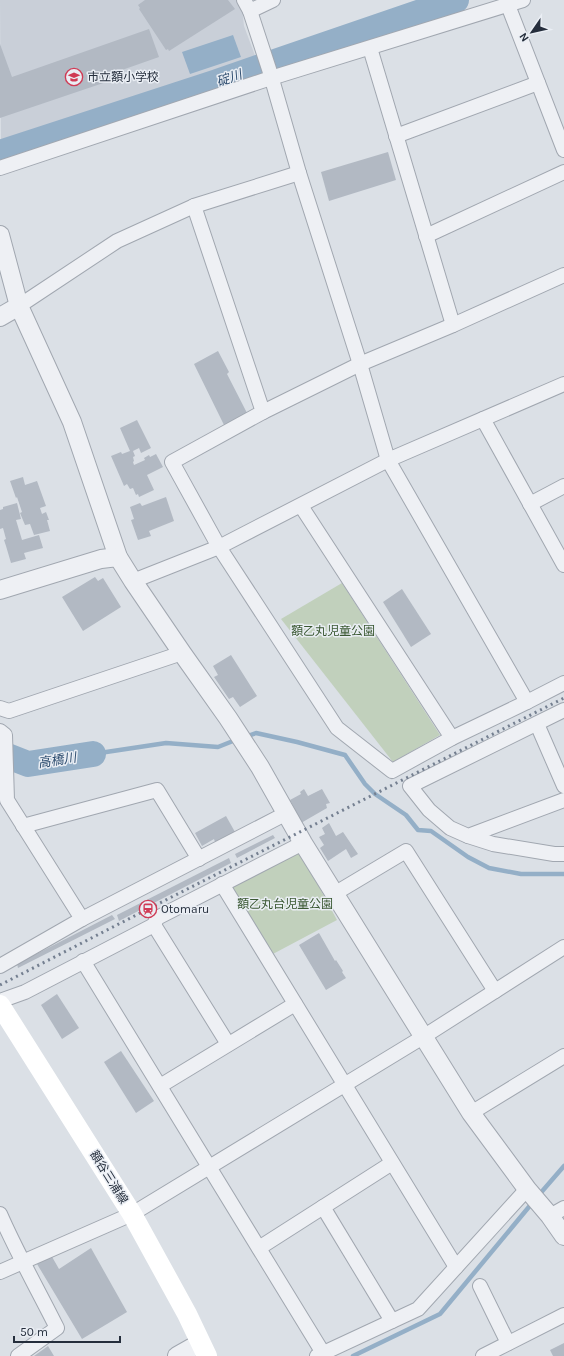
<svg xmlns="http://www.w3.org/2000/svg" width="564" height="1356" font-family="Karla,'Noto Sans JP',sans-serif">
  <style>
    .built { fill: #c9cfd8 }
    .green { fill: #c1d0bc }
    .water { fill: #94afc7 }
    .lines { fill: none; stroke-linecap: round; stroke-linejoin: round }
    .stream { stroke: #94afc7; stroke-width: 4.5 }
    .river { stroke: #94afc7; stroke-width: 26 }
    .building { fill: #b2b9c3 }
    .minor-casing { stroke: #a1a7b0; stroke-width: 16 }
    .tertiary-casing { stroke: #a1a7b0; stroke-width: 20 }
    .minor { stroke: #eef0f4; stroke-width: 14 }
    .tertiary { stroke: #eef0f4; stroke-width: 18 }
    .secondary { stroke: #fff; stroke-width: 20 }
    .rail { stroke: #747f90; stroke-width: 3; stroke-dasharray: 2 4; stroke-linecap: butt }
    .labels { text-anchor: middle; dominant-baseline: central; stroke-width: 3; stroke-linejoin: round; paint-order: stroke }
    .poi-label { font-size: 12px; fill: #252e3c; stroke: #eaeef4; text-anchor: start }
    .park-label { font-size: 12px; fill: #3a5832; stroke: #eaeef4 }
    .street-label { font-size: 12px; fill: #252e3c; stroke: #eaeef4 }
    .water-label { font-size: 13px; font-style: italic; fill: #2f4e70; stroke: #eaeef4 }
  </style>
  <rect width="100%" height="100%" fill="#dbe0e6"/>
  <polygon class="built" points="0,0 237,0 242,8 244,26 257,61 1,146"/>
  <g class="green">
    <polygon points="342,583 440,735 393,762 281,619"/>
    <polygon points="299,850 337,920 271,955 231,885"/>
  </g>
  <polygon class="water" points="233,35 241,57 190,74 182,52"/>
  <g class="lines">
    <g class="stream">
      <polyline points="245,737 256,733 297,742 345,755 365,784 375,794 406,815 418,830 431,831 468,857 489,868 521,874 564,874"/>
      <polyline points="93,754 166,743 218,747 238,739"/>
      <polyline points="538,1196 564,1166"/>
      <polyline points="353,1356 440,1314 533,1202"/>
    </g>
    <g class="river">
      <polyline points="0,153 214,83 456,0"/>
      <polyline points="0,753 28,764 93,754"/>
    </g>
  </g>
  <g class="building">
    <polygon points="145,0 228,0 235,9 169,51 168,49 166,50 139,9 140,8 138,5"/>
    <polygon points="149,29 159,57 122,70 124,76 0,118 0,44 12,77"/>
    <polygon points="388,152 396,180 329,201 321,172"/>
    <polygon points="218,351 229,372 227,374 247,413 224,425 194,364"/>
    <polygon points="137,420 151,448 141,453 139,448 133,451 135,456 133,457 134,461 133,462 134,465 145,460 144,458 149,455 150,457 156,454 163,467 147,475 154,490 139,497 138,494 136,495 133,488 130,489 127,484 124,486 111,456 121,452 122,454 130,451 120,428"/>
    <polygon points="23,477 25,485 37,481 46,506 40,508 42,514 46,512 49,520 47,520 50,531 34,535 30,524 25,525 20,513 22,512 17,497 16,498 10,481"/>
    <polygon points="166,497 174,521 149,531 151,536 138,540 131,520 134,519 130,507 140,503 142,506"/>
    <polygon points="17,503 21,519 16,520 22,540 39,535 43,548 24,553 26,559 11,563 6,546 4,540 6,539 3,528 0,529 0,510 3,509 3,507"/>
    <polygon points="95,577 98,581 103,578 121,607 83,631 62,597"/>
    <polygon points="402,589 431,634 411,647 383,602"/>
    <polygon points="231,655 257,696 240,707 233,697 229,699 214,677 218,675 213,666"/>
    <polygon points="304,789 308,796 322,789 330,803 326,804 327,808 301,823 293,809 295,809 290,800 301,794 300,792"/>
    <polygon points="226,816 235,832 215,842 214,839 202,846 195,833"/>
    <polygon points="329,823 336,836 343,832 358,854 351,858 346,849 328,861 320,848 324,845 319,837 325,834 322,828"/>
    <polygon points="273,835 275,838 237,858 235,854"/>
    <polygon points="229,858 231,863 119,921 117,915"/>
    <polygon points="112,915 115,919 18,968 17,964"/>
    <polygon points="319,933 335,961 336,960 343,971 342,972 346,978 326,990 299,945"/>
    <polygon points="57,994 79,1028 62,1039 41,1005"/>
    <polygon points="121,1051 154,1101 136,1113 104,1062"/>
    <polygon points="91,1248 127,1312 82,1339 37,1264 51,1255 59,1269"/>
    <polygon points="564,1343 564,1356 553,1356 550,1350"/>
    <polygon points="48,1346 54,1356 34,1356"/>
  </g>
  <g class="lines">
    <defs>
      <g id="minor">
        <polyline points="244,0 250,11 269,69 299,173 360,364 388,460 564,384"/>
        <polyline points="506,0 564,150"/>
        <polyline points="250,11 273,0"/>
        <polyline points="370,48 453,325"/>
        <polyline points="396,136 538,83"/>
        <polyline points="0,168 271,78 523,0"/>
        <polyline points="426,236 564,172"/>
        <polyline points="19,306 117,241 194,206 299,173"/>
        <polyline points="263,412 360,364 453,325 564,275"/>
        <polyline points="483,419 564,565"/>
        <polyline points="530,504 564,486"/>
        <polyline points="301,506 452,738"/>
        <polyline points="133,581 219,547 337,728 392,771 452,738 527,702 388,460 219,547 172,462 263,412 194,206"/>
        <polyline points="527,702 564,683"/>
        <polyline points="0,708 9,711 182,653"/>
        <polyline points="564,710 410,786 429,810 450,828 468,836 564,800"/>
        <polyline points="537,724 564,786"/>
        <polyline points="0,731 5,735 7,800 82,919"/>
        <polyline points="23,826 157,790 199,859"/>
        <polyline points="468,836 493,844 554,854 564,854"/>
        <polyline points="222,884 456,1267"/>
        <polyline points="334,894 406,851 495,991"/>
        <polyline points="154,925 228,1044"/>
        <polyline points="83,961 323,1353"/>
        <polyline points="0,966 82,919 285,814"/>
        <polyline points="0,1001 25,992 154,925 157,918 303,843"/>
        <polyline points="160,1086 295,1004"/>
        <polyline points="471,1113 564,1056"/>
        <polyline points="323,1207 392,1321"/>
        <path d="M0 1214C17 1253 38 1290 57 1328L18 1356"/>
        <polyline points="550,1216 564,1208"/>
        <polyline points="259,1248 392,1163"/>
        <polyline points="0,1272 132,1214 423,1037 564,947"/>
        <polyline points="480,1286 508,1343"/>
        <polyline points="317,1356 418,1309 527,1189"/>
        <polyline points="483,1356 564,1315"/>
      </g>
      <g id="tertiary">
        <polyline points="0,235 19,306"/>
        <polyline points="0,317 19,306 72,422 118,557 133,581 182,653 228,718 260,767 303,843 471,1113 527,1189 550,1216 564,1236"/>
        <polyline points="0,590 101,559 118,557"/>
        <polyline points="177,1356 200,1343"/>
      </g>
    </defs>
    <use href="#minor" class="minor-casing"/>
    <use href="#tertiary" class="tertiary-casing"/>
    <use href="#minor" class="minor"/>
    <use href="#tertiary" class="tertiary"/>
    <polyline class="secondary" points="0,1005 132,1214 187,1314 207,1356"/>
    <polyline class="rail" points="0,985 148,909 564,698"/>
  </g>
  <defs>
    <symbol id="school-ring" viewBox="-11 -11 22 22"><circle r="9.5" fill="#eaeef4" stroke="#d03b55" stroke-width="1.5"/><path d="M0-5L7-2L0 1L-7-2ZM-4 1L0 2.5L4 1V4Q0 6-4 4Z" fill="#d03b55"/></symbol>
    <symbol id="station-ring" viewBox="-11 -11 22 22"><circle r="9.5" fill="#eaeef4" stroke="#d03b55" stroke-width="1.5"/><path d="M-3-6H3Q5-6 5-4V2Q5 4 3 4L4.5 6H3L1.5 4h-3L-3 6H-4.5L-3 4Q-5 4-5 2V-4Q-5-6-3-6ZM-3.5-4v3h7v-3ZM-3.5 1v1.5H-2V1ZM2 1v1.5H3.5V1Z" fill="#d03b55"/></symbol>
  </defs>
  <g fill-rule="evenodd">
    <use href="#school-ring" x="64" y="67" width="20" height="20"/>
    <use href="#station-ring" x="138" y="899" width="20" height="20"/>
  </g>
  <g class="labels">
    <g class="poi-label">
      <text x="87" y="77">市立額小学校</text>
      <text x="161" y="909">Otomaru</text>
    </g>
    <g class="park-label">
      <text x="333" y="631">額乙丸児童公園</text>
      <text x="285" y="904">額乙丸台児童公園</text>
    </g>
    <g class="street-label">
      <text transform="translate(109 1177) rotate(58)">額谷三浦線</text>
    </g>
    <g class="water-label">
      <text transform="translate(229 78) rotate(-19)">碇川</text>
      <text transform="translate(57 760) rotate(-9)">高橋川</text>
    </g>
  </g>
  <g transform="translate(532 32) rotate(236)" stroke="#eaeef4" stroke-width="3" paint-order="stroke">
  <path d="M0-3L7 15L0 10L-7 15Z" fill="#252e3c"/>
  <text y="-6" font-size="11" font-weight="bold" text-anchor="middle" fill="#252e3c">N</text>
  </g>
  <path d="M14 1336v6h106v-6" fill="none" stroke="#252e3c" stroke-width="2"/>
  <text x="20" y="1336" font-size="12" fill="#252e3c" stroke="#eaeef4" stroke-width="3" paint-order="stroke">50 m</text>
</svg>
